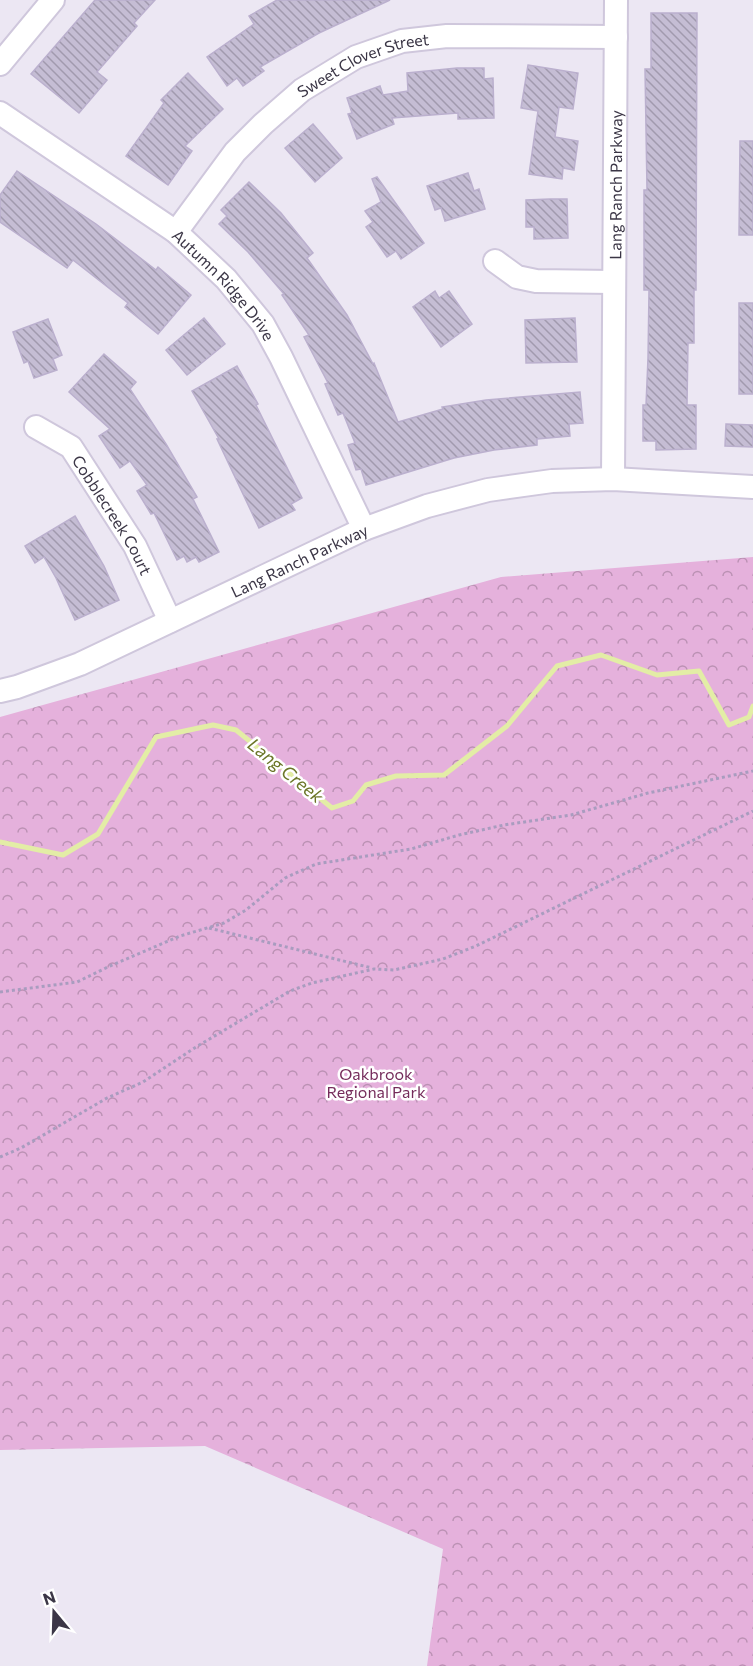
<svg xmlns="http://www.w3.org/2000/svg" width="753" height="1666" font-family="Commissioner,sans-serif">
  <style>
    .park { fill: url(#park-crowns) }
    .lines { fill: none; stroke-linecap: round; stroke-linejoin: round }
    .stream { stroke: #e3eda6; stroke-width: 5 }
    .building { fill: url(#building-back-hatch); stroke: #bbb0ce; stroke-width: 1.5 }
    .minor-casing { stroke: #cfc7dc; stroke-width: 26 }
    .path { stroke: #a99cbf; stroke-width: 3; stroke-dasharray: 3 3; stroke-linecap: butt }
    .minor { stroke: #fff; stroke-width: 22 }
    .labels { text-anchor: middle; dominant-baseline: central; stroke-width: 5; stroke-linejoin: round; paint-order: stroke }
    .street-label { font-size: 16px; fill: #3b3646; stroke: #fff }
    .park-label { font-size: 16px; fill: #752c5b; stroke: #fff }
    .water-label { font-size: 18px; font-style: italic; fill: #6b7628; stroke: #fff }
  </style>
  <defs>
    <pattern id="park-crowns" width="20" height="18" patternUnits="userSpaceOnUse" patternTransform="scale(1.5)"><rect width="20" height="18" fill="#e5b1dc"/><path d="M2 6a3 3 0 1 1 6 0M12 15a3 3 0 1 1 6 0" fill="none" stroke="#bb91b4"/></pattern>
    <pattern id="building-back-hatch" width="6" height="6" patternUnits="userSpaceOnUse" patternTransform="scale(1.5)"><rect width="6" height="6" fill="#c5bdd4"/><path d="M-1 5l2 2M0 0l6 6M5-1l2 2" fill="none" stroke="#a19aae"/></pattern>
  </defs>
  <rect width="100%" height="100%" fill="#ece7f3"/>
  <polygon class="park" points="753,557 753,1666 427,1666 443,1549 205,1446 0,1450 0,717 501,577"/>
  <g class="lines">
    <polyline class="stream" points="0,842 63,855 98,834 156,737 213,725 236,730 332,808 353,801 366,785 396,776 444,775 507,726 557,666 601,655 657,675 699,671 729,725 749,717 753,706"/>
  </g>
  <g class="building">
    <polygon points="95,0 155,0 134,23 137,26 97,72 107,80 79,113 31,74"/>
    <polygon points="277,0 390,0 319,33 260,67 264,71 243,86 237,78 227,86 207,57 254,24 249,16"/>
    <polygon points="651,13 697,13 696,290 694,290 694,343 688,343 687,405 696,405 696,449 656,450 656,441 643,441 643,405 646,405 648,358 649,290 644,290 644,190 647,190 645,69 651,69"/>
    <polygon points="528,65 578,73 573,109 559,107 555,137 578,141 574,170 563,168 562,179 529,174 538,111 521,108"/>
    <polygon points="457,68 484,68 484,79 493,78 494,118 458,119 458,113 392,118 394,124 357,139 348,114 352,113 347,98 380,86 383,95 408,91 407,73"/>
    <polygon points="188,73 223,109 185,146 192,151 168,185 126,156 164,103 161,100"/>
    <polygon points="313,124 342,158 315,182 285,148"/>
    <polygon points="740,141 753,141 753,235 739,235"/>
    <polygon points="17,171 96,224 156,270 158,267 191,295 158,334 125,307 128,303 73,260 67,268 0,222 0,195"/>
    <polygon points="468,173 474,191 479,189 485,209 445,221 441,208 435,210 427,186"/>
    <polygon points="377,177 424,243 401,259 396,251 387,257 366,227 373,222 365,211 381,202 372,179"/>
    <polygon points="249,182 281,213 313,253 307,258 347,315 373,364 374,363 398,422 443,409 442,407 486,400 580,392 583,423 569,424 570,436 537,439 537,445 494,450 454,458 366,485 361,469 356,470 348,445 355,443 343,413 338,415 325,384 328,383 304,337 309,335 282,295 284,294 248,252 219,224 227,216 221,210"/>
    <polygon points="550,199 567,199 568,238 534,239 534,227 526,227 526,200"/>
    <polygon points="435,291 439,298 449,291 472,324 441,347 413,307"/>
    <rect x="739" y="303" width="14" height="91"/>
    <polygon points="204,318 225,344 187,375 166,350"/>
    <polygon points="575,318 577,362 526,363 525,320"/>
    <polygon points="48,319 62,355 53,359 57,370 34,378 28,361 24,363 13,332"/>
    <polygon points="104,354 136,382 130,389 166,444 197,497 193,499 219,552 199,562 196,557 187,562 184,556 177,560 154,513 151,514 137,491 147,485 130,461 120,468 99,436 110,429 69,392"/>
    <polygon points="237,366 258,404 256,405 302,498 291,504 295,510 259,528 217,439 219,439 192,391"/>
    <polygon points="726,424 753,425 753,447 725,446"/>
    <polygon points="75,516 104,566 119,600 75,620 56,578 44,557 35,563 25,546"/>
  </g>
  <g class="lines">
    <defs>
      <g id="minor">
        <polyline points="0,64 53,0"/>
        <path id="s1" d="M0 113 176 232 226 279 263 324 281 357 364 529"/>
        <path id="s2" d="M176 232 235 152 263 124 302 90 356 57 402 41 447 36 616 37"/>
        <polyline points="495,261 517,277 536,281 613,282"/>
        <path id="s3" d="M36 427 71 447 135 546 170 621"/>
        <path id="s4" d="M613 479 616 0"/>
        <path id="s5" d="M0 691 17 687 80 664 364 529 427 506 488 490 552 481 613 479 753 487"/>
      </g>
    </defs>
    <use href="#minor" class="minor-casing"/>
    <g class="path">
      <polyline points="209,928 372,968"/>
      <polyline points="0,992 77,982 110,966 180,936 224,923 246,910 285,878 316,864 411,849 459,835 504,825 571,815 648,793 753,771"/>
      <polyline points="0,1157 21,1148 107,1098 143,1082 196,1047 290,991 312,983 374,969 394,970 443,959 476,946 753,811"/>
    </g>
    <use href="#minor" class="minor"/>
  </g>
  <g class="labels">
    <g class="street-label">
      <text stroke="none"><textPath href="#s2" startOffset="258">Sweet Clover Street</textPath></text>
      <text stroke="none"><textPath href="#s4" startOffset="294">Lang Ranch Parkway</textPath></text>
      <text stroke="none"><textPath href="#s1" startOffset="284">Autumn Ridge Drive</textPath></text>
      <text stroke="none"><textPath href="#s3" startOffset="120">Cobblecreek Court</textPath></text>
      <text stroke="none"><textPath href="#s5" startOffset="327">Lang Ranch Parkway</textPath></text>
    </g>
    <g class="park-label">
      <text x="376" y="1073">Oakbrook<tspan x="376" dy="18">Regional Park</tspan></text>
    </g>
    <g class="water-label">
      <text transform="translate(286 770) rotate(39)">Lang Creek</text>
    </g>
  </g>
  <g transform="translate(54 1612) rotate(341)" stroke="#ffffff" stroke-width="4.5" paint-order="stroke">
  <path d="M0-4.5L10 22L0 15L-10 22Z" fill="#3b3646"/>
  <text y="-9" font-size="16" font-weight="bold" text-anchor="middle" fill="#3b3646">N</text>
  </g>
</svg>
